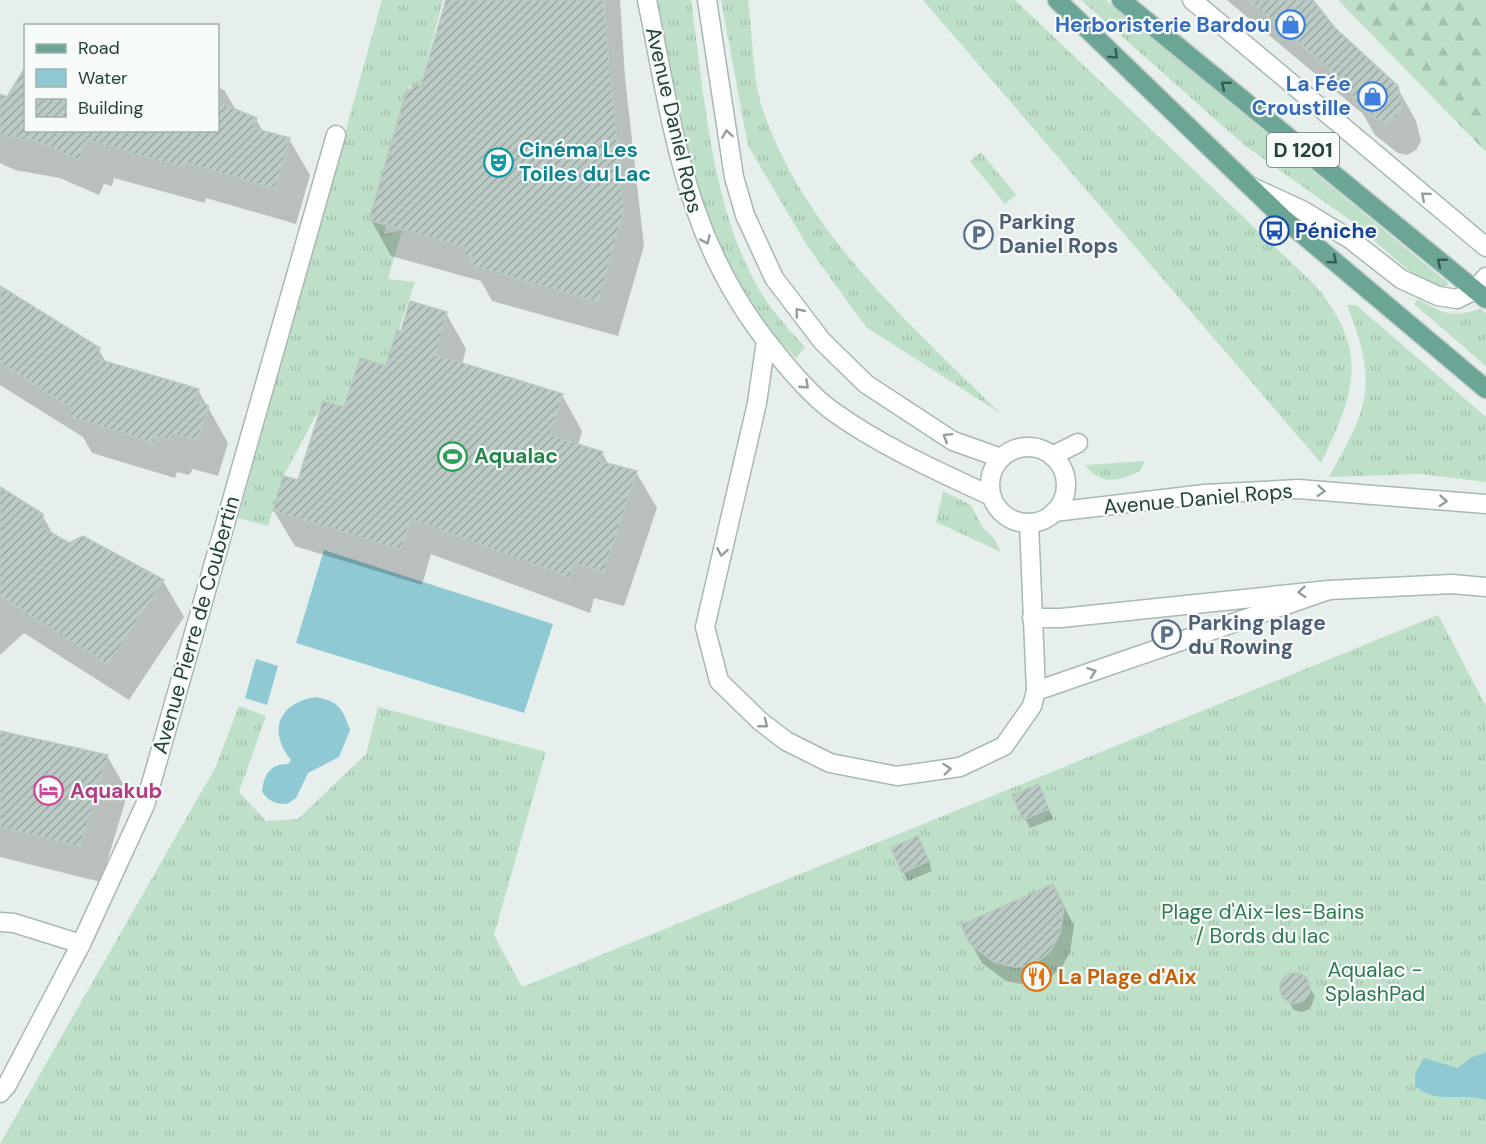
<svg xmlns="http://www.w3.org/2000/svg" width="1486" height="1144" font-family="'DM Sans',sans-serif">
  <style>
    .grass { fill: url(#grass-tufts) }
    .forest { fill: url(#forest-firs) }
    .water { fill: #8ec9d4 }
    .shadow { fill: #0003 }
    .building { fill: url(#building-hatch); stroke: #b8c9c2; stroke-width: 1.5 }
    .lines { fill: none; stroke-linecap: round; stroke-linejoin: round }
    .minor-casing { stroke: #a8b8b2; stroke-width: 21 }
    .major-casing { stroke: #c2cac8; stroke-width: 21 }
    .minor { stroke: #fff; stroke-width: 18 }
    .major { stroke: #6aa596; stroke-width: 18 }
    .oneway { stroke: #365b51 }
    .oneway2 { stroke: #92a09c }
    .labels { text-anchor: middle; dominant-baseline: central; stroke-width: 4.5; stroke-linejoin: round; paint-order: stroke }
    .shield { fill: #f7fbf9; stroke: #637a73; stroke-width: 1.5 }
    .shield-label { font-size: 20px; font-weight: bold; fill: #24423a }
    .shop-label { font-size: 21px; font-weight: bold; fill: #366cbe; stroke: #f7fbf9; text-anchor: end }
    .street-label { font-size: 21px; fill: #24423a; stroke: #f7fbf9 }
    .culture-label { font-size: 21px; font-weight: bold; fill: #0d838f; stroke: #f7fbf9; text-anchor: start }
    .service-label { font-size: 21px; font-weight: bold; fill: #4e5e75; stroke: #f7fbf9; text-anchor: start }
    .transit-label { font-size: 21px; font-weight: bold; fill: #164399; stroke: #f7fbf9; text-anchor: start }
    .leisure-label { font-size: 21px; font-weight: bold; fill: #27864d; stroke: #f7fbf9; text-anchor: start }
    .hotel-label { font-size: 21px; font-weight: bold; fill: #b23c85; stroke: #f7fbf9; text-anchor: start }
    .park-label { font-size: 21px; fill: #2d7a4b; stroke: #f7fbf9 }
    .food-label { font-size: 21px; font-weight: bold; fill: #c56008; stroke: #f7fbf9; text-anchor: start }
  </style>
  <defs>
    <pattern id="grass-tufts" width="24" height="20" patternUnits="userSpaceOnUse" patternTransform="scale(1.5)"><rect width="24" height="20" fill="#bfe0c8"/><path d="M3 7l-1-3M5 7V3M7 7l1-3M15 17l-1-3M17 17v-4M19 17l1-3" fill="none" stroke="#a4c1ad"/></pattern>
    <pattern id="forest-firs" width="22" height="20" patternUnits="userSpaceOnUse" patternTransform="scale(1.5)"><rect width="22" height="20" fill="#bfe0c8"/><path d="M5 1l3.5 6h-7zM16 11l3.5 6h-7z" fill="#a4c1ad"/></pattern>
    <pattern id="building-hatch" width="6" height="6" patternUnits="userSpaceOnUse" patternTransform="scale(1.5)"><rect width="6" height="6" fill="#bbcac4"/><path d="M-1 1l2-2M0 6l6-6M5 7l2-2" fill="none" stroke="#98a6a0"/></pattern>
  </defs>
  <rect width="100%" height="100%" fill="#e6efeb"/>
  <g class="grass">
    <polygon points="382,0 443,0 421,85 413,83 407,89 370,220 386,225 384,234 402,230 388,279 415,282 386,367 359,358 343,408 323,402 283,477 268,526 238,518"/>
    <path d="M653 0H691C705 98 712 227 772 309 782 322 794 335 805 347L796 358 765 326 735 282 692 185Z"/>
    <path d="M721 0H748C752 28 753 79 761 104 802 231 908 322 1000 413L866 327 808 247 748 146Z"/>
    <path d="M923 0H1015L1316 286C1370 353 1355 392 1321 463Z"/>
    <polygon points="1081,0 1106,0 1449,284 1439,290 1421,281 1350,220 1244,145"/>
    <polygon points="981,152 1016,195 1005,204 970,161"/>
    <path d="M1418 299C1443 314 1452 318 1480 309L1486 313V366L1414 304Z"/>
    <path d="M1347 305H1356L1486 417V482L1421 474 1329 477C1370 406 1378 384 1347 305Z"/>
    <path d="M1145 461 1140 471C1119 481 1100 486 1085 465Z"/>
    <polygon points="943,491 971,505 983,528 994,538 1001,552 936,522"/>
    <polygon points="1438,615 1486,706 1486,1144 0,1144 215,768 239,706 266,716 239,792 266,821 298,819 366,754 378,707 546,752 494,935 522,987"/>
  </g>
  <polygon class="forest" points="1338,0 1486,0 1486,152"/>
  <g class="water">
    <polygon points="324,550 553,624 524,713 296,643"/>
    <polygon points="256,659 278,666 267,705 245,698"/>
    <path d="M316 697C340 702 342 708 350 730L339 757 308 773 296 798 287 804C275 804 269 801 262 792 264 775 269 764 288 764L291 760C267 730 279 703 316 697Z"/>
    <path d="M1486 1052V1100C1462 1092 1433 1105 1415 1085V1074L1424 1058 1458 1068 1470 1058Z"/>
  </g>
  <g class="shadow">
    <polygon points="448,0 601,0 607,49 604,0 620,0 625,78 644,246 618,336 492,301 481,281 391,256 371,220 412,92 423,87"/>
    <polygon points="1227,0 1311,0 1334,29 1397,87 1416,121 1421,141 1416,150 1407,155 1398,153 1375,135 1363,114"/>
    <polygon points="218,88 224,90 236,110 256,119 263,132 289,139 310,175 296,224 206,198 205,203 114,178 112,186 104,184 99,195 60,178 15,170 0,163 0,96 26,130 218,130"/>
    <polygon points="0,288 99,350 107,364 198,390 228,443 218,476 193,469 189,475 177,472 175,478 92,453 83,437 0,385"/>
    <polygon points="446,313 466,349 462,364 562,395 582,431 578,445 602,453 609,465 636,472 657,508 624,606 594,598 590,613 431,554 422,585 295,546 274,511 299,482 345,409 387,368 402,333"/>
    <polygon points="0,489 42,515 54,536 69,545 163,581 184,617 129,700 24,633 0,655"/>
    <polygon points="0,733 107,756 128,792 101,882 0,857"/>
    <polygon points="1043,795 1053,819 1030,828 1014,796"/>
    <polygon points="922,847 932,871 908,881 903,872"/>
    <polygon points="1063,904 1074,926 1070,952 1062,967 1046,981 1026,985 1006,981 982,963 971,943"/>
    <polygon points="1292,975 1301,976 1315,996 1310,1009 1302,1012 1294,1010 1283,993 1283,984"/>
  </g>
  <g class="building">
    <polygon points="446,0 603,0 624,210 598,302 470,265 472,257 464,255 466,248 369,220 407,89 411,90 413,83 421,86"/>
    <polygon points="1248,0 1313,0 1335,28 1398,86 1402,107 1397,117 1387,122 1377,120 1354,101 1350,87"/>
    <polygon points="26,66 26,130 218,130 218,102 257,118 253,128 290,138 275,189 186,163 184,168 86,140 79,160 26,137 26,140 0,135 0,94 7,97"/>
    <polygon points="0,286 100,348 97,359 199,389 196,402 209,406 197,440 172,434 169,440 156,437 154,443 70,417 71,408 0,363"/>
    <polygon points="410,301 447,312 436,355 563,394 550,435 603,452 599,461 637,471 604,572 574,563 570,578 411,519 401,550 273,511 283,476 298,480 323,401 344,407 360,358 386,366 397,330 401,331"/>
    <polygon points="0,487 43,514 43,528 69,543 83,536 164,580 108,665 0,596"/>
    <polygon points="0,731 108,755 80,847 0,827"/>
    <polygon points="1039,784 1049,809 1023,820 1012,795"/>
    <polygon points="918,836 929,861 902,873 891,848"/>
    <polygon points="1053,884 1064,906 1060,933 1052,949 1043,958 1027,966 1015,967 994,962 970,944 961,925"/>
    <circle cx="1295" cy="988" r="15"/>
  </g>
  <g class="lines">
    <defs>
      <g id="minor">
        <path d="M647 0C674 133 686 246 777 354 793 374 811 395 831 410 879 445 937 471 991 496"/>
        <polyline points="707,0 734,177 745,215 774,278 822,341 866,384 953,441 1001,458"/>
        <polyline points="1192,0 1486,247"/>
        <polyline points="1252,187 1302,210 1350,239 1401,279 1438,296 1457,299 1475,290 1486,277"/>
        <polyline points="766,341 757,403 705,627 719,681 760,721 786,741 830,763 897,776 960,767 1004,746 1032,706 1036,691 1029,523"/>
        <circle cx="1028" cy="485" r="38"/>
        <polyline points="1052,456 1078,443"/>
        <polyline points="1054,512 1205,494 1298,489 1486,504"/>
        <polyline points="1329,590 1452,584 1486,587"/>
        <polyline points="1032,618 1061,618 1329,590 1036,691"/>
        <polyline points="0,922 14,923 81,944"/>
        <polyline points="0,1093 7,1085 81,944 145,805 336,135"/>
      </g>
      <g id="major">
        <polyline points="1057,0 1284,219 1486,389"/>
        <polyline points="1121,0 1486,299"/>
      </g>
    </defs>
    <use href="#minor" class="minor-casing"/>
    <use href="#major" class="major-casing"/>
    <use href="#minor" class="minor"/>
    <use href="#major" class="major"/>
  </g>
  <defs><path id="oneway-chevron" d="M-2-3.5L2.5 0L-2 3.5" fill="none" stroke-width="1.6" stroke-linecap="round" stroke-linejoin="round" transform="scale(1.5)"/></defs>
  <g class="oneway">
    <use href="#oneway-chevron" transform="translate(1114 55) rotate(44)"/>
    <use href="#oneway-chevron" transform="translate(1225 85) rotate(-141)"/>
    <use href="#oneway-chevron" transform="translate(1333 260) rotate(40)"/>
    <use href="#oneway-chevron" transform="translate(1441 262) rotate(-141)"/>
  </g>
  <g class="oneway2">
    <use href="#oneway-chevron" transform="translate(727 134) rotate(-99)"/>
    <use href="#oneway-chevron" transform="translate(1425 196) rotate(-140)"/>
    <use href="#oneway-chevron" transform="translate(706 240) rotate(66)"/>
    <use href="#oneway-chevron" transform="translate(799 312) rotate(-129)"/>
    <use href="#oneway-chevron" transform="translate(805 385) rotate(43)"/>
    <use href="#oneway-chevron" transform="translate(947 437) rotate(-148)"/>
    <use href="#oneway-chevron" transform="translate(1321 491) rotate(5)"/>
    <use href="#oneway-chevron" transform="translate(1443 501) rotate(4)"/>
    <use href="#oneway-chevron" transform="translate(722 552) rotate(100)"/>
    <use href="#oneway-chevron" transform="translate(1302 592) rotate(175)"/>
    <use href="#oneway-chevron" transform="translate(1092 672) rotate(-19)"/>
    <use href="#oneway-chevron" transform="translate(764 724) rotate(38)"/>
    <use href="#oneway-chevron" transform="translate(947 769) rotate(-6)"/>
  </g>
  <defs>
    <symbol id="shop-ring" viewBox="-11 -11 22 22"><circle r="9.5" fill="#f7fbf9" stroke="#3f7fe0" stroke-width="1.5"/><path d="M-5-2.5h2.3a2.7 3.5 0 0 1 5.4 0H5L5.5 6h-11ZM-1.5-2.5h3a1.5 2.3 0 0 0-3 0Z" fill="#3f7fe0"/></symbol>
    <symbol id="theatre-ring" viewBox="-11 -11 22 22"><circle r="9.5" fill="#f7fbf9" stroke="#0f9aa8" stroke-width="1.5"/><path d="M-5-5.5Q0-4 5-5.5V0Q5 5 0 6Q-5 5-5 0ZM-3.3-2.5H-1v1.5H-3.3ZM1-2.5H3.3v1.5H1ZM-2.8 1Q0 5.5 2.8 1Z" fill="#0f9aa8"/></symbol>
    <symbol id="bus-ring" viewBox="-11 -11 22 22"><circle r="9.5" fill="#f7fbf9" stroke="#1a4fb4" stroke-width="1.5"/><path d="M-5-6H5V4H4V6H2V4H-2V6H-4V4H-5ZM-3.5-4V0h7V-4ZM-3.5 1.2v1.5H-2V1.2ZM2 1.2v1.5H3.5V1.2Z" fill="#1a4fb4"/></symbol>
    <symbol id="parking-ring" viewBox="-11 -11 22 22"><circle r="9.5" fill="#f7fbf9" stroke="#5c6f8a" stroke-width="1.5"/><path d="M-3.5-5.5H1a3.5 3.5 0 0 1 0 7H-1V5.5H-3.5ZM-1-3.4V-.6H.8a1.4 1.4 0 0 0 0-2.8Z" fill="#5c6f8a"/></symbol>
    <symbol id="stadium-ring" viewBox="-11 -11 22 22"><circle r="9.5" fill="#f7fbf9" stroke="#2e9e5b" stroke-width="1.5"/><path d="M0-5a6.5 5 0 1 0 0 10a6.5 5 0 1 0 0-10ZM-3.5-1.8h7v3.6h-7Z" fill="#2e9e5b"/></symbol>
    <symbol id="hotel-ring" viewBox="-11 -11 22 22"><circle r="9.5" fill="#f7fbf9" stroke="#d1479c" stroke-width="1.5"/><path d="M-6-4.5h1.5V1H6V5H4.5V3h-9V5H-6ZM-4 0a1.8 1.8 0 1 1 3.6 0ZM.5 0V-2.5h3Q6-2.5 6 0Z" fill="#d1479c"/></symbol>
    <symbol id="restaurant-ring" viewBox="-11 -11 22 22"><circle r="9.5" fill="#f7fbf9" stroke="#e8710a" stroke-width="1.5"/><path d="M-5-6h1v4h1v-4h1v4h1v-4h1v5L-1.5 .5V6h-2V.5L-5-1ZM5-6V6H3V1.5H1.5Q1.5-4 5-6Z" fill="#e8710a"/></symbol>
  </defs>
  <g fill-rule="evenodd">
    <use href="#shop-ring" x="1274" y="8" width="33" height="33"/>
    <use href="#shop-ring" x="1356" y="80" width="33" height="33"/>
    <use href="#theatre-ring" x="482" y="146" width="33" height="33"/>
    <use href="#bus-ring" x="1258" y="214" width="33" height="33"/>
    <use href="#parking-ring" x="962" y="218" width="33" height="33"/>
    <use href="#stadium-ring" x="436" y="440" width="33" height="33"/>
    <use href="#parking-ring" x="1150" y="618" width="33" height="33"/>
    <use href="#hotel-ring" x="32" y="774" width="33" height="33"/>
    <use href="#restaurant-ring" x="1020" y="960" width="33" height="33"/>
  </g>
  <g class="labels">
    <rect class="shield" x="1267" y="133" width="72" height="34" rx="4.5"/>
    <g class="shield-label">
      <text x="1303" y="150">D 1201</text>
    </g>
    <g class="shop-label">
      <text x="1270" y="25">Herboristerie Bardou</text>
      <text x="1351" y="84">La Fée<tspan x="1351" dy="24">Croustille</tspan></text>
    </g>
    <g class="street-label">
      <text transform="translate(674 120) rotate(77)">Avenue Daniel Rops</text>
      <text transform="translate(1198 499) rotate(-5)">Avenue Daniel Rops</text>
      <text transform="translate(196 625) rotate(-74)">Avenue Pierre de Coubertin</text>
    </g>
    <g class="culture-label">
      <text x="519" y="150">Cinéma Les<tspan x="519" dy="24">Toiles du Lac</tspan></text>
    </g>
    <g class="service-label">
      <text x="999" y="222">Parking<tspan x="999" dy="24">Daniel Rops</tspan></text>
      <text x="1188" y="623">Parking plage<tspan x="1188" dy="24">du Rowing</tspan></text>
    </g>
    <g class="transit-label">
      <text x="1295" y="231">Péniche</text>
    </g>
    <g class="leisure-label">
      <text x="474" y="456">Aqualac</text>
    </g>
    <g class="hotel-label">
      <text x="70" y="791">Aquakub</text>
    </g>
    <g class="park-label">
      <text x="1263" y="912">Plage d'Aix-les-Bains<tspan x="1263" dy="24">/ Bords du lac</tspan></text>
      <text x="1375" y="970">Aqualac -<tspan x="1375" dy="24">SplashPad</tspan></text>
    </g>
    <g class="food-label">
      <text x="1058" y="977">La Plage d'Aix</text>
    </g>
  </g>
  <rect x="24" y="24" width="195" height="108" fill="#f7fbf9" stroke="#a3b1ad" stroke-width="1.5"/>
  <rect x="36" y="44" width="30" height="9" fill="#6aa596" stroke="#a3b1ad" stroke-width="1.5"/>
  <text x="78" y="54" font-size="18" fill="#24423a">Road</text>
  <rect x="36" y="69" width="30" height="18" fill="#8ec9d4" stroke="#a3b1ad" stroke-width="1.5"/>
  <text x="78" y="84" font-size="18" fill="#24423a">Water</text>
  <rect x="36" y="99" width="30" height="18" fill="url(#building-hatch)" stroke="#a3b1ad" stroke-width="1.5"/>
  <text x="78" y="114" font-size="18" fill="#24423a">Building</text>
</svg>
